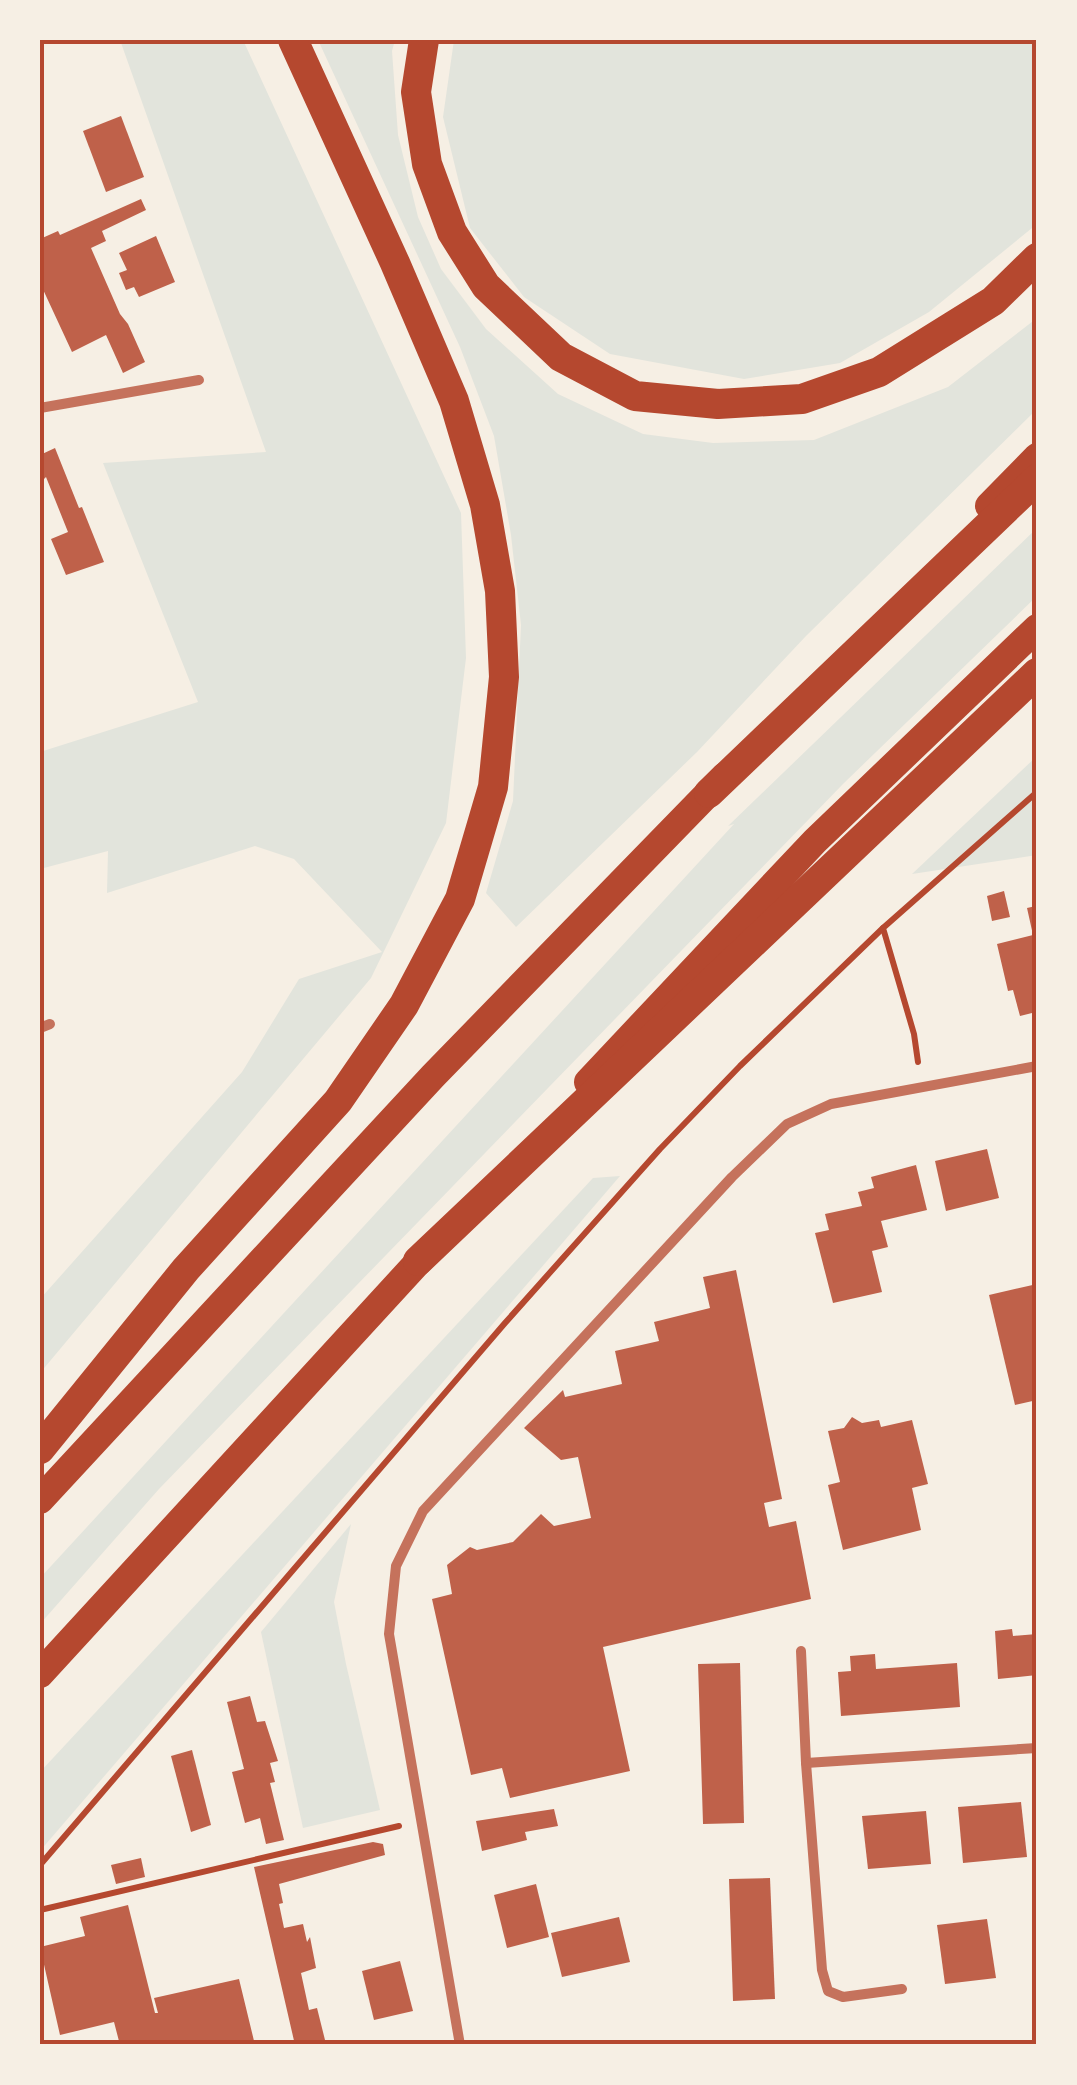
<svg xmlns="http://www.w3.org/2000/svg" width="1077" height="2085" font-family="Cabin,sans-serif">
  <style>
    .green { fill: #e2e4dc }
    .building { fill: #bf614a }
    .lines { fill: none; stroke-linecap: round; stroke-linejoin: round }
    .path { stroke: #b5482f; stroke-width: 6 }
    .minor { stroke: #c5725c; stroke-width: 10 }
    .trunk { stroke: #b5482f; stroke-width: 28 }
    .motorway { stroke: #b5482f; stroke-width: 30 }
    .neatline { fill: none; stroke: #b5482f; stroke-width: 4 }
  </style>
  <rect width="100%" height="100%" fill="#f6efe4"/>
  <g class="green">
    <polygon points="120,40 243,40 461,513 466,658 446,823 371,978 40,1373 40,1299 242,1072 299,979 382,952 294,859 255,846 107,893 108,851 40,869 40,752 198,702 103,463 266,452"/>
    <polygon points="318,40 395,40 392,51 398,135 418,217 441,269 486,329 558,394 643,434 713,443 814,440 948,387 1037,318 1037,409 806,636 697,752 516,927 486,893 513,801 521,625 511,535 494,436 460,347"/>
    <polygon points="454,40 1037,40 1037,224 929,312 840,363 744,379 610,354 524,297 470,228 443,117"/>
    <polygon points="1037,528 1037,596 843,784 159,1489 40,1624 40,1578 734,824 728,826"/>
    <polygon points="1037,756 1037,855 912,874"/>
    <polygon points="620,1176 40,1851 40,1772 593,1178"/>
    <polygon points="351,1524 334,1602 346,1664 380,1810 303,1828 261,1632"/>
  </g>
  <g class="building">
    <polygon points="121,116 144,177 106,192 83,131"/>
    <polygon points="141,199 146,210 102,231 106,241 91,248 120,314 128,324 145,362 123,373 106,335 72,352 40,283 40,239 58,231 60,235"/>
    <polygon points="156,236 175,282 139,297 134,287 126,290 119,273 127,270 119,253"/>
    <polygon points="55,448 79,508 82,507 104,562 66,575 51,539 68,532 46,477 44,479 40,469 40,455"/>
    <polygon points="1004,891 1010,917 992,921 987,896"/>
    <polygon points="1036,906 1037,1026 1036,1026 1032,1013 1020,1016 1013,990 1008,991 997,944 1033,935 1027,908"/>
    <polygon points="987,1149 999,1198 946,1211 935,1161"/>
    <polygon points="916,1165 927,1210 881,1221 888,1247 872,1251 882,1292 833,1303 815,1233 829,1230 825,1214 862,1206 858,1192 874,1188 871,1177"/>
    <polygon points="736,1270 782,1499 764,1503 769,1527 796,1521 811,1599 603,1647 630,1771 510,1798 502,1768 471,1775 432,1599 452,1594 447,1565 470,1547 477,1550 513,1542 541,1514 554,1526 591,1518 578,1457 561,1460 524,1428 563,1390 565,1397 622,1384 615,1351 659,1341 654,1322 710,1308 703,1277"/>
    <polygon points="1037,1284 1037,1400 1015,1405 989,1295"/>
    <polygon points="852,1417 862,1423 879,1420 881,1427 912,1420 928,1484 912,1488 921,1530 843,1550 828,1485 840,1482 828,1431 844,1428"/>
    <polygon points="1012,1629 1013,1636 1037,1634 1037,1675 998,1679 995,1631"/>
    <polygon points="875,1654 876,1669 957,1663 960,1707 841,1716 838,1672 851,1671 850,1656"/>
    <polygon points="740,1663 744,1823 703,1824 698,1664"/>
    <polygon points="250,1696 257,1722 265,1721 278,1761 270,1763 275,1782 270,1783 284,1840 266,1844 260,1818 245,1823 232,1772 244,1769 227,1702"/>
    <polygon points="192,1750 211,1825 191,1832 171,1756"/>
    <polygon points="1021,1802 1027,1857 963,1863 958,1807"/>
    <polygon points="554,1809 558,1826 525,1832 527,1840 482,1851 476,1821"/>
    <polygon points="926,1811 931,1864 868,1869 862,1816"/>
    <polygon points="373,1842 383,1844 385,1855 279,1884 283,1903 279,1904 284,1928 303,1924 307,1942 310,1937 316,1968 301,1973 309,2010 317,2008 325,2040 317,2042 318,2045 295,2045 254,1867"/>
    <polygon points="141,1858 145,1877 116,1884 111,1865"/>
    <polygon points="770,1878 775,1999 733,2001 729,1879"/>
    <polygon points="536,1884 549,1937 507,1948 494,1895"/>
    <polygon points="128,1905 155,2013 158,2013 154,1998 239,1979 255,2045 120,2045 114,2022 60,2035 40,1947 85,1936 80,1917"/>
    <polygon points="619,1917 630,1962 562,1977 551,1933"/>
    <polygon points="987,1919 996,1978 945,1984 937,1925"/>
    <polygon points="400,1961 413,2011 374,2020 362,1971"/>
  </g>
  <g class="lines">
    <g class="path">
      <polyline points="918,1062 914,1034 883,928 1037,792"/>
      <polyline points="40,1865 505,1323 660,1149 740,1066 883,928"/>
      <polyline points="40,1910 399,1826"/>
    </g>
    <g class="minor">
      <polyline points="40,408 199,380"/>
      <polyline points="40,1028 50,1024"/>
      <polyline points="801,1651 806,1763 822,1970 828,1991 843,1997 902,1989"/>
      <polyline points="806,1763 1037,1748"/>
      <polyline points="460,2045 389,1634 396,1566 423,1511 732,1177 787,1124 831,1104 1037,1066"/>
    </g>
    <g class="trunk">
      <polyline points="989,506 1037,457"/>
      <polyline points="588,1082 815,841 1037,628"/>
      <polyline points="40,1500 433,1076 725,776"/>
      <polyline points="40,1674 431,1248"/>
    </g>
    <g class="motorway">
      <polyline points="424,40 416,92 427,164 452,232 486,286 561,357 635,396 718,404 802,399 879,372 993,301 1037,258"/>
      <polyline points="709,793 1037,479"/>
      <polyline points="418,1261 1037,673"/>
      <polyline points="40,1449 186,1269 338,1101 404,1005 460,899 493,787 504,677 500,591 485,505 454,401 395,263 293,40"/>
    </g>
  </g>
  <rect width="1077" height="2085" fill="none" stroke="#f6efe4" stroke-width="85"/>
  <rect x="42" y="42" width="992" height="2000" class="neatline"/>
</svg>
